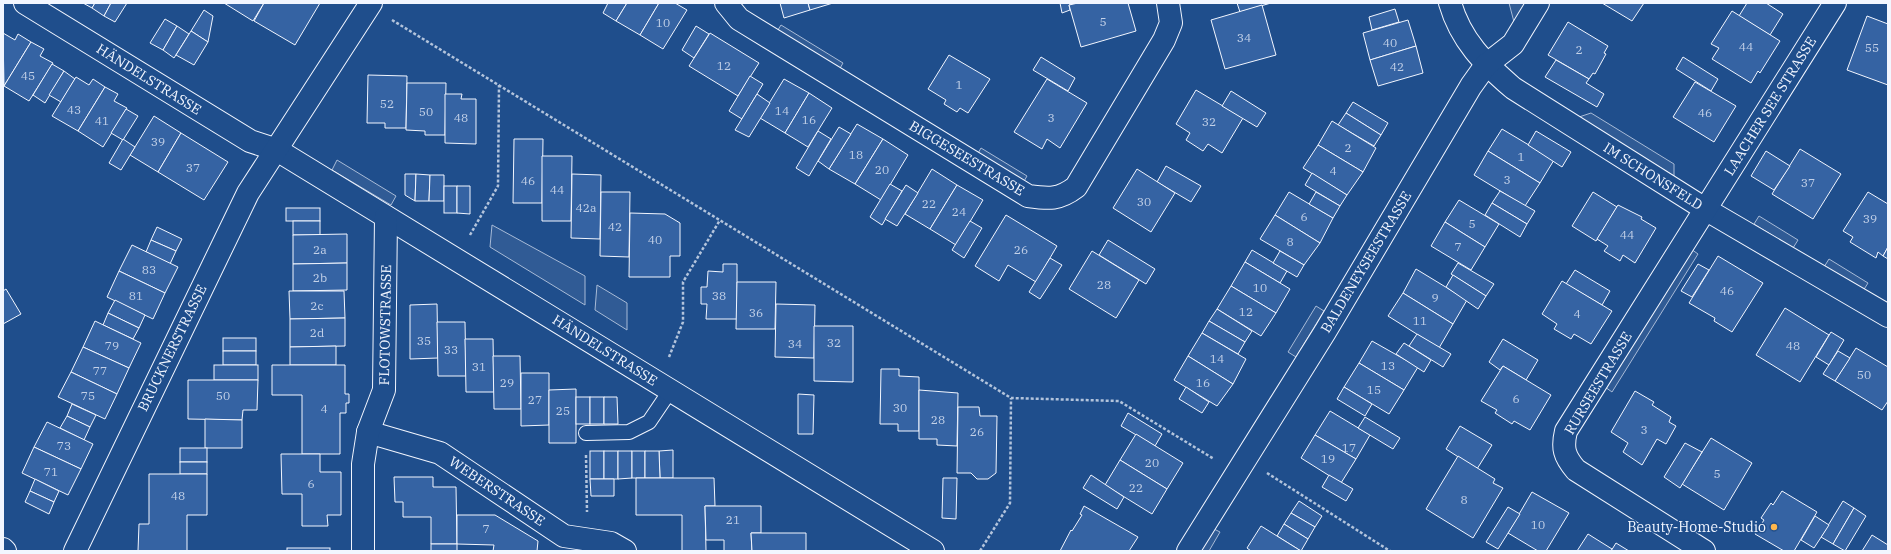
<svg xmlns="http://www.w3.org/2000/svg" width="1891" height="554" font-family="'IBM Plex Serif',serif">
  <style>
    .built { fill: #305b95; stroke: #a8bbd7 }
    .building { fill: #3563a3; stroke: #f2f6ff }
    .lines { fill: none; stroke-linecap: round; stroke-linejoin: round }
    .service-casing { stroke: #f2f6ff; stroke-width: 16 }
    .minor-casing { stroke: #f2f6ff; stroke-width: 24 }
    .path { stroke: #b3c4dc; stroke-width: 2.5; stroke-dasharray: 3 2; stroke-linecap: butt }
    .service { stroke: #1f4e8c; stroke-width: 14 }
    .minor { stroke: #1f4e8c; stroke-width: 22 }
    .poi-dot { fill: #ffb74d; stroke: #1f4e8c; stroke-width: 1.5 }
    .labels { text-anchor: middle; dominant-baseline: central; stroke-width: 3; stroke-linejoin: round; paint-order: stroke }
    .number-label { font-size: 12px; fill: #c3d1e8 }
    .street-label { font-size: 14px; fill: #f2f6ff; stroke: #1f4e8c }
    .poi-label { font-size: 14px; fill: #f2f6ff; stroke: #1f4e8c; text-anchor: end }
  </style>
  <rect width="100%" height="100%" fill="#1f4e8c"/>
  <g class="built">
    <polygon points="1509,3 1527,3 1514,22"/>
    <polygon points="781,25 843,63 839,70 776,33"/>
    <polygon points="1591,113 1674,164 1674,176 1579,117"/>
    <polygon points="981,148 1027,176 1023,183 977,155"/>
    <polygon points="337,160 396,196 391,205 332,170"/>
    <polygon points="1759,216 1798,240 1793,248 1754,224"/>
    <polygon points="492,225 585,276 585,305 490,247"/>
    <polygon points="1691,249 1698,254 1612,392 1605,387"/>
    <polygon points="1829,259 1868,283 1863,291 1824,267"/>
    <polygon points="597,285 627,303 627,330 595,310"/>
    <polygon points="1316,306 1324,311 1296,357 1288,352"/>
    <polygon points="1212,528 1220,532 1209,551 1198,551"/>
  </g>
  <g class="building">
    <polygon points="83,3 95,3 92,8"/>
    <polygon points="95,3 111,3 104,16 92,8"/>
    <polygon points="111,3 127,3 115,22 104,16"/>
    <polygon points="224,3 264,3 253,21"/>
    <polygon points="264,3 320,3 295,45 254,21"/>
    <polygon points="608,3 627,3 616,21 603,13"/>
    <polygon points="627,3 659,3 640,35 616,21"/>
    <polygon points="659,3 675,3 687,10 663,49 640,35"/>
    <polygon points="780,3 808,3 810,10 784,18"/>
    <polygon points="808,3 833,3 810,10"/>
    <polygon points="1060,3 1078,3 1069,5 1070,10 1062,13"/>
    <polygon points="1078,3 1128,3 1136,31 1081,47 1069,5"/>
    <polygon points="1237,3 1271,3 1240,12"/>
    <polygon points="1602,3 1644,3 1632,21"/>
    <polygon points="1747,3 1766,3 1783,14 1770,35 1739,16"/>
    <polygon points="1262,5 1276,55 1225,69 1211,20"/>
    <polygon points="1395,9 1399,22 1372,30 1369,17"/>
    <polygon points="204,10 213,16 208,42 191,31"/>
    <polygon points="1732,11 1780,41 1760,73 1758,71 1751,83 1712,59 1719,48 1711,44"/>
    <polygon points="1867,16 1888,24 1888,85 1847,70"/>
    <polygon points="165,19 177,26 163,50 150,43"/>
    <polygon points="1408,20 1416,46 1370,60 1363,33"/>
    <polygon points="1568,22 1608,46 1604,53 1606,54 1595,74 1593,73 1589,79 1548,55"/>
    <polygon points="177,26 189,34 174,58 163,50"/>
    <polygon points="696,26 709,34 694,58 682,50"/>
    <polygon points="191,31 208,42 194,65 176,55"/>
    <polygon points="3,33 15,40 18,34 31,42 4,86"/>
    <polygon points="710,33 759,63 738,96 689,66"/>
    <polygon points="31,42 44,49 40,56 53,63 29,101 4,86"/>
    <polygon points="1416,46 1423,73 1378,86 1370,60"/>
    <polygon points="949,55 990,79 968,113 960,108 957,112 944,104 946,100 928,89"/>
    <polygon points="1041,57 1075,78 1068,91 1033,70"/>
    <polygon points="1683,57 1718,79 1711,91 1676,69"/>
    <polygon points="1556,60 1589,79 1586,83 1604,94 1597,107 1545,77"/>
    <polygon points="52,64 64,71 45,103 33,95"/>
    <polygon points="64,71 75,79 61,102 49,95"/>
    <polygon points="368,75 407,76 406,128 385,128 385,123 367,123"/>
    <polygon points="750,76 763,84 742,119 729,111"/>
    <polygon points="76,77 89,85 93,79 105,87 78,131 52,116"/>
    <polygon points="784,79 809,93 785,133 760,118"/>
    <polygon points="1047,79 1087,103 1060,148 1047,139 1042,149 1014,132"/>
    <polygon points="1695,82 1736,106 1714,142 1673,117"/>
    <polygon points="407,83 446,83 445,135 425,135 425,131 406,130"/>
    <polygon points="105,87 118,94 114,101 127,108 103,147 78,131"/>
    <polygon points="1196,90 1243,118 1222,153 1208,144 1203,151 1186,140 1190,133 1176,124"/>
    <polygon points="1231,91 1266,113 1257,127 1222,106"/>
    <polygon points="809,93 832,108 808,147 785,133"/>
    <polygon points="445,94 462,94 461,99 476,99 476,144 445,143"/>
    <polygon points="757,94 770,103 749,137 735,130"/>
    <polygon points="1353,102 1388,123 1381,135 1346,113"/>
    <polygon points="126,109 138,116 123,140 111,133"/>
    <polygon points="1346,113 1381,135 1374,146 1338,125"/>
    <polygon points="154,116 181,133 158,172 130,155"/>
    <polygon points="1332,121 1376,148 1363,172 1318,145"/>
    <polygon points="857,124 883,139 855,184 829,169"/>
    <polygon points="839,127 851,134 829,169 818,161"/>
    <polygon points="1502,129 1554,160 1540,183 1488,151"/>
    <polygon points="818,131 831,139 809,176 796,168"/>
    <polygon points="1536,131 1571,152 1562,167 1528,145"/>
    <polygon points="181,133 228,162 204,200 158,172"/>
    <polygon points="123,139 135,147 121,170 109,163"/>
    <polygon points="514,139 543,139 542,203 513,203"/>
    <polygon points="883,139 908,155 881,200 855,184"/>
    <polygon points="1318,145 1363,172 1347,195 1303,168"/>
    <polygon points="1800,149 1841,174 1813,219 1772,194"/>
    <polygon points="1488,151 1540,183 1525,206 1474,175"/>
    <polygon points="1766,151 1790,166 1774,190 1751,176"/>
    <polygon points="542,156 572,156 571,221 542,221"/>
    <polygon points="1166,166 1201,186 1191,202 1157,182"/>
    <polygon points="932,169 957,185 930,229 905,214"/>
    <polygon points="1137,169 1175,193 1151,232 1113,208"/>
    <polygon points="1312,173 1347,195 1340,206 1305,185"/>
    <polygon points="405,174 416,174 415,201 405,195"/>
    <polygon points="416,174 430,175 429,201 415,201"/>
    <polygon points="572,174 601,175 600,239 571,238"/>
    <polygon points="430,175 444,175 444,201 429,201"/>
    <polygon points="890,184 902,191 882,225 870,217"/>
    <polygon points="906,185 918,193 897,226 885,219"/>
    <polygon points="957,185 983,200 956,245 930,229"/>
    <rect x="444" y="186" width="13" height="27"/>
    <polygon points="457,186 470,186 470,214 457,213"/>
    <polygon points="1500,191 1535,211 1527,224 1492,203"/>
    <polygon points="601,192 630,192 629,257 600,256"/>
    <polygon points="1289,192 1333,218 1320,243 1275,215"/>
    <polygon points="1316,192 1340,206 1333,218 1309,204"/>
    <polygon points="1593,192 1617,207 1596,241 1572,226"/>
    <polygon points="1868,192 1888,204 1888,247 1883,256 1878,252 1876,258 1850,242 1853,237 1843,231"/>
    <polygon points="1459,200 1499,224 1485,247 1445,222"/>
    <polygon points="1492,203 1527,224 1520,237 1485,215"/>
    <polygon points="1618,205 1642,217 1641,219 1656,228 1635,263 1623,255 1620,261 1604,251 1608,246 1597,239"/>
    <rect x="286" y="208" width="34" height="13"/>
    <polygon points="630,213 665,214 680,223 680,256 670,256 670,277 629,277"/>
    <polygon points="1006,215 1057,246 1036,282 1008,265 999,281 975,266"/>
    <polygon points="1275,215 1320,243 1304,265 1260,239"/>
    <rect x="293" y="221" width="27" height="14"/>
    <polygon points="970,221 982,228 964,258 952,250"/>
    <polygon points="1445,222 1485,247 1471,270 1431,246"/>
    <polygon points="157,227 182,239 176,251 151,240"/>
    <polygon points="347,234 347,263 293,264 293,235"/>
    <polygon points="151,240 176,251 170,264 146,252"/>
    <polygon points="1108,240 1155,269 1146,284 1099,255"/>
    <polygon points="132,245 178,267 165,293 119,271"/>
    <polygon points="1888,247 1888,259 1883,256"/>
    <polygon points="1252,250 1287,271 1280,283 1245,262"/>
    <polygon points="1092,251 1139,280 1116,318 1069,289"/>
    <polygon points="1280,251 1304,265 1297,277 1273,263"/>
    <polygon points="1718,256 1763,283 1732,332 1714,321 1715,318 1689,303"/>
    <polygon points="1050,258 1062,265 1040,299 1029,292"/>
    <polygon points="1245,262 1290,289 1276,313 1231,286"/>
    <polygon points="347,263 347,290 293,291 293,264"/>
    <polygon points="1458,263 1494,284 1486,296 1451,274"/>
    <polygon points="723,264 737,264 737,319 706,319 707,304 701,304 701,287 707,287 708,271 723,272"/>
    <polygon points="1698,264 1709,270 1692,297 1681,291"/>
    <polygon points="1416,269 1467,300 1453,324 1403,293"/>
    <polygon points="1575,270 1610,291 1602,305 1566,284"/>
    <polygon points="119,271 165,293 153,319 107,297"/>
    <polygon points="1453,275 1486,296 1478,309 1446,287"/>
    <polygon points="1562,281 1612,311 1591,344 1574,334 1571,339 1554,329 1557,324 1542,314"/>
    <polygon points="737,282 776,282 775,329 736,329"/>
    <polygon points="1231,286 1276,313 1261,336 1217,309"/>
    <polygon points="6,289 21,314 3,324 3,291"/>
    <polygon points="289,291 344,291 345,318 290,319"/>
    <polygon points="1403,293 1453,324 1439,348 1388,316"/>
    <polygon points="115,300 145,315 139,328 108,313"/>
    <polygon points="437,304 438,358 410,359 410,305"/>
    <polygon points="776,304 815,305 814,358 775,357"/>
    <polygon points="1785,308 1829,335 1800,382 1756,355"/>
    <polygon points="1217,309 1252,331 1245,342 1209,321"/>
    <polygon points="108,313 139,328 133,339 103,325"/>
    <polygon points="345,318 345,346 290,347 290,319"/>
    <polygon points="95,321 141,343 129,368 83,347"/>
    <polygon points="1209,321 1245,342 1238,354 1202,333"/>
    <polygon points="437,322 465,322 466,376 438,376"/>
    <polygon points="814,326 853,326 853,382 814,381"/>
    <polygon points="1831,332 1844,340 1829,365 1816,357"/>
    <polygon points="1202,333 1246,359 1233,384 1188,356"/>
    <polygon points="1417,334 1451,354 1443,367 1409,346"/>
    <rect x="223" y="338" width="33" height="13"/>
    <polygon points="465,339 493,339 494,392 466,392"/>
    <polygon points="1503,339 1538,360 1526,380 1503,366 1500,370 1489,362"/>
    <polygon points="1372,341 1418,367 1404,390 1359,363"/>
    <polygon points="1404,343 1431,360 1424,372 1396,354"/>
    <polygon points="336,346 336,365 290,365 290,347"/>
    <polygon points="83,347 129,368 117,394 71,372"/>
    <polygon points="1856,348 1888,367 1888,401 1882,410 1835,381"/>
    <rect x="223" y="351" width="33" height="14"/>
    <polygon points="1838,351 1850,358 1835,381 1823,374"/>
    <polygon points="493,356 520,356 521,409 494,409"/>
    <polygon points="1188,356 1233,384 1217,406 1174,380"/>
    <polygon points="1359,363 1404,390 1389,414 1344,387"/>
    <rect x="214" y="365" width="44" height="15"/>
    <polygon points="272,365 345,365 345,394 349,394 349,403 346,403 346,413 340,413 340,454 302,454 302,395 272,395"/>
    <polygon points="1503,366 1551,395 1530,430 1514,421 1512,424 1495,413 1497,410 1481,401"/>
    <polygon points="881,369 899,369 899,376 919,377 919,431 898,431 898,424 880,424"/>
    <polygon points="71,372 117,394 105,419 58,397"/>
    <polygon points="521,373 549,373 549,425 521,426"/>
    <polygon points="188,380 258,380 257,410 243,410 242,420 188,419"/>
    <polygon points="1186,387 1209,402 1202,413 1179,399"/>
    <polygon points="1344,387 1372,404 1365,416 1337,399"/>
    <polygon points="576,389 576,443 549,443 549,390"/>
    <polygon points="919,390 958,393 957,446 937,445 937,439 919,439"/>
    <polygon points="1635,391 1654,402 1652,405 1671,417 1669,422 1676,426 1666,444 1657,439 1642,465 1623,452 1628,443 1611,432"/>
    <polygon points="798,394 814,395 813,434 798,434"/>
    <rect x="576" y="397" width="14" height="27"/>
    <rect x="590" y="397" width="14" height="27"/>
    <polygon points="604,397 617,397 618,424 604,424"/>
    <polygon points="72,404 96,415 90,427 67,416"/>
    <polygon points="958,407 979,407 980,416 997,416 996,473 988,479 977,479 971,473 957,473"/>
    <polygon points="1330,411 1370,435 1356,459 1315,435"/>
    <polygon points="1128,413 1162,434 1155,446 1121,426"/>
    <polygon points="67,416 90,427 84,440 60,428"/>
    <polygon points="1365,417 1400,438 1393,449 1358,428"/>
    <polygon points="205,419 242,420 242,448 205,448"/>
    <polygon points="47,422 93,444 81,469 34,447"/>
    <polygon points="1460,426 1492,445 1477,469 1446,449"/>
    <polygon points="1136,434 1183,463 1167,489 1120,460"/>
    <polygon points="1315,435 1356,459 1341,483 1301,458"/>
    <polygon points="1711,438 1752,463 1724,510 1682,484"/>
    <polygon points="1685,443 1702,452 1680,488 1664,477"/>
    <polygon points="34,447 81,469 68,495 22,473"/>
    <rect x="180" y="448" width="27" height="14"/>
    <polygon points="673,450 673,478 660,478 659,451"/>
    <rect x="590" y="451" width="14" height="28"/>
    <rect x="604" y="451" width="14" height="28"/>
    <polygon points="618,451 632,451 632,478 618,479"/>
    <rect x="632" y="451" width="13" height="27"/>
    <polygon points="645,451 659,451 660,478 645,478"/>
    <polygon points="281,454 320,454 320,472 341,472 341,515 327,515 328,526 302,526 302,494 282,494"/>
    <polygon points="1458,456 1495,479 1493,483 1503,488 1473,538 1426,509"/>
    <polygon points="1120,460 1167,489 1152,514 1105,485"/>
    <rect x="180" y="462" width="27" height="12"/>
    <polygon points="149,474 207,474 207,515 187,515 187,551 138,551 139,524 149,524"/>
    <polygon points="1091,475 1124,497 1117,509 1083,488"/>
    <polygon points="1329,475 1353,489 1346,501 1322,487"/>
    <polygon points="394,477 433,477 433,487 456,487 457,544 431,544 431,517 403,517 403,502 395,502"/>
    <polygon points="636,478 714,478 715,506 705,506 706,551 682,551 682,515 636,515"/>
    <polygon points="943,478 957,478 956,519 942,518"/>
    <polygon points="35,479 59,491 54,502 30,491"/>
    <polygon points="590,479 614,479 614,496 591,496"/>
    <polygon points="30,491 54,502 49,514 25,502"/>
    <polygon points="1782,491 1817,512 1794,551 1784,551 1755,534 1764,520 1761,518 1771,503 1773,505"/>
    <polygon points="1532,492 1569,513 1546,551 1538,551 1508,533"/>
    <polygon points="1299,501 1322,516 1315,527 1291,513"/>
    <polygon points="1843,501 1854,508 1833,544 1821,537"/>
    <polygon points="705,506 761,506 761,533 751,533 752,551 724,551 724,540 706,540"/>
    <polygon points="1084,506 1138,537 1129,551 1060,551 1071,530 1072,531 1082,515 1080,514"/>
    <polygon points="1508,507 1520,514 1498,549 1486,542"/>
    <polygon points="1854,508 1866,516 1845,551 1833,544"/>
    <polygon points="1291,513 1315,527 1308,539 1284,524"/>
    <polygon points="457,515 495,515 538,541 537,551 493,551 494,545 457,544"/>
    <polygon points="1815,516 1829,525 1814,548 1801,540"/>
    <polygon points="1284,524 1308,539 1301,551 1277,536"/>
    <polygon points="1261,526 1301,551 1251,551 1247,548"/>
    <polygon points="751,533 806,533 806,551 752,551"/>
    <polygon points="1588,534 1612,549 1611,551 1577,551"/>
    <polygon points="1872,535 1888,545 1888,551 1862,551"/>
    <polygon points="1616,543 1629,551 1611,551"/>
    <rect x="431" y="544" width="26" height="7"/>
    <rect x="287" y="548" width="43" height="3"/>
  </g>
  <g class="lines">
    <defs>
      <polyline id="service" points="586,433 629,432 649,422 670,391"/>
      <g id="minor">
        <polyline points="25,3 250,141 277,150 933,551"/>
        <path d="M726 3 739 19 1028 196C1049 199 1059 200 1076 187L1164 40 1171 23 1168 3"/>
        <path d="M1450 3C1461 41 1484 63 1513 88L1705 209 1888 316"/>
        <polyline points="368,432 440,453 564,536 611,543 625,551"/>
        <polyline points="3,549 5,551"/>
        <polyline points="75,551 248,193 371,3"/>
        <polyline points="363,551 363,464 368,432 384,390 386,217"/>
        <polyline points="1188,551 1325,332 1471,86 1486,65 1513,44 1538,3"/>
        <path d="M1704 551 1576 470C1564 456 1562 448 1566 431L1835 3"/>
      </g>
    </defs>
    <use href="#service" class="service-casing"/>
    <use href="#minor" class="minor-casing"/>
    <g class="path">
      <polyline points="392,20 1011,398 1119,401 1214,459"/>
      <polyline points="470,235 498,186 499,85"/>
      <polyline points="669,357 683,322 683,282 720,220"/>
      <polyline points="586,455 587,512"/>
      <polyline points="1267,473 1390,551"/>
      <polyline points="980,551 1010,503 1011,398"/>
    </g>
    <use href="#service" class="service"/>
    <use href="#minor" class="minor"/>
  </g>
  <circle class="poi-dot" cx="1774" cy="527" r="4"/>
  <g class="labels">
    <g class="number-label">
      <text x="1103" y="21">5</text>
      <text x="663" y="22">10</text>
      <text x="1244" y="37">34</text>
      <text x="1390" y="42">40</text>
      <text x="1746" y="46">44</text>
      <text x="1872" y="47">55</text>
      <text x="1579" y="49">2</text>
      <text x="724" y="65">12</text>
      <text x="1397" y="66">42</text>
      <text x="28" y="75">45</text>
      <text x="959" y="84">1</text>
      <text x="387" y="103">52</text>
      <text x="74" y="109">43</text>
      <text x="782" y="110">14</text>
      <text x="426" y="111">50</text>
      <text x="1705" y="112">46</text>
      <text x="461" y="117">48</text>
      <text x="1051" y="117">3</text>
      <text x="809" y="119">16</text>
      <text x="102" y="120">41</text>
      <text x="1209" y="121">32</text>
      <text x="158" y="141">39</text>
      <text x="1348" y="147">2</text>
      <text x="856" y="154">18</text>
      <text x="1521" y="156">1</text>
      <text x="193" y="167">37</text>
      <text x="882" y="169">20</text>
      <text x="1333" y="170">4</text>
      <text x="1507" y="179">3</text>
      <text x="528" y="180">46</text>
      <text x="1808" y="182">37</text>
      <text x="557" y="189">44</text>
      <text x="1144" y="201">30</text>
      <text x="929" y="203">22</text>
      <text x="586" y="207">42a</text>
      <text x="959" y="211">24</text>
      <text x="1304" y="216">6</text>
      <text x="1870" y="218">39</text>
      <text x="1472" y="223">5</text>
      <text x="615" y="226">42</text>
      <text x="1627" y="234">44</text>
      <text x="655" y="239">40</text>
      <text x="1290" y="241">8</text>
      <text x="1458" y="246">7</text>
      <text x="320" y="249">2a</text>
      <text x="1021" y="249">26</text>
      <text x="149" y="269">83</text>
      <text x="320" y="277">2b</text>
      <text x="1104" y="284">28</text>
      <text x="1260" y="287">10</text>
      <text x="1727" y="290">46</text>
      <text x="136" y="295">81</text>
      <text x="719" y="295">38</text>
      <text x="1435" y="297">9</text>
      <text x="317" y="305">2c</text>
      <text x="1246" y="311">12</text>
      <text x="756" y="312">36</text>
      <text x="1577" y="313">4</text>
      <text x="1420" y="320">11</text>
      <text x="317" y="332">2d</text>
      <text x="424" y="340">35</text>
      <text x="834" y="342">32</text>
      <text x="795" y="343">34</text>
      <text x="112" y="345">79</text>
      <text x="1793" y="345">48</text>
      <text x="451" y="349">33</text>
      <text x="1217" y="358">14</text>
      <text x="1388" y="365">13</text>
      <text x="479" y="366">31</text>
      <text x="100" y="370">77</text>
      <text x="1864" y="374">50</text>
      <text x="507" y="382">29</text>
      <text x="1203" y="382">16</text>
      <text x="1374" y="389">15</text>
      <text x="88" y="395">75</text>
      <text x="223" y="395">50</text>
      <text x="1516" y="398">6</text>
      <text x="535" y="399">27</text>
      <text x="900" y="407">30</text>
      <text x="324" y="408">4</text>
      <text x="563" y="410">25</text>
      <text x="938" y="419">28</text>
      <text x="1644" y="429">3</text>
      <text x="977" y="431">26</text>
      <text x="64" y="445">73</text>
      <text x="1349" y="447">17</text>
      <text x="1328" y="458">19</text>
      <text x="1152" y="462">20</text>
      <text x="51" y="471">71</text>
      <text x="1717" y="473">5</text>
      <text x="311" y="483">6</text>
      <text x="1136" y="487">22</text>
      <text x="178" y="495">48</text>
      <text x="1464" y="499">8</text>
      <text x="733" y="519">21</text>
      <text x="1538" y="524">10</text>
      <text x="486" y="528">7</text>
    </g>
    <g class="street-label">
      <text transform="translate(149 79) rotate(32)">HÄNDELSTRASSE</text>
      <text transform="translate(1770 106) rotate(-58)">LAACHER SEE STRASSE</text>
      <text transform="translate(967 158) rotate(31)">BIGGESEESTRASSE</text>
      <text transform="translate(1653 176) rotate(32)">IM SCHONSFELD</text>
      <text transform="translate(1366 262) rotate(-59)">BALDENEYSEESTRASSE</text>
      <text transform="translate(385 325) rotate(-89)">FLOTOWSTRASSE</text>
      <text transform="translate(172 348) rotate(-64)">BRUCKNERSTRASSE</text>
      <text transform="translate(605 350) rotate(32)">HÄNDELSTRASSE</text>
      <text transform="translate(1598 383) rotate(-59)">RURSEESTRASSE</text>
      <text transform="translate(497 491) rotate(34)">WEBERSTRASSE</text>
    </g>
    <g class="poi-label">
      <text x="1766" y="527">Beauty-Home-Studio</text>
    </g>
  </g>
  <rect width="1891" height="554" fill="none" stroke="#f2f6ff" stroke-width="8"/>
</svg>
